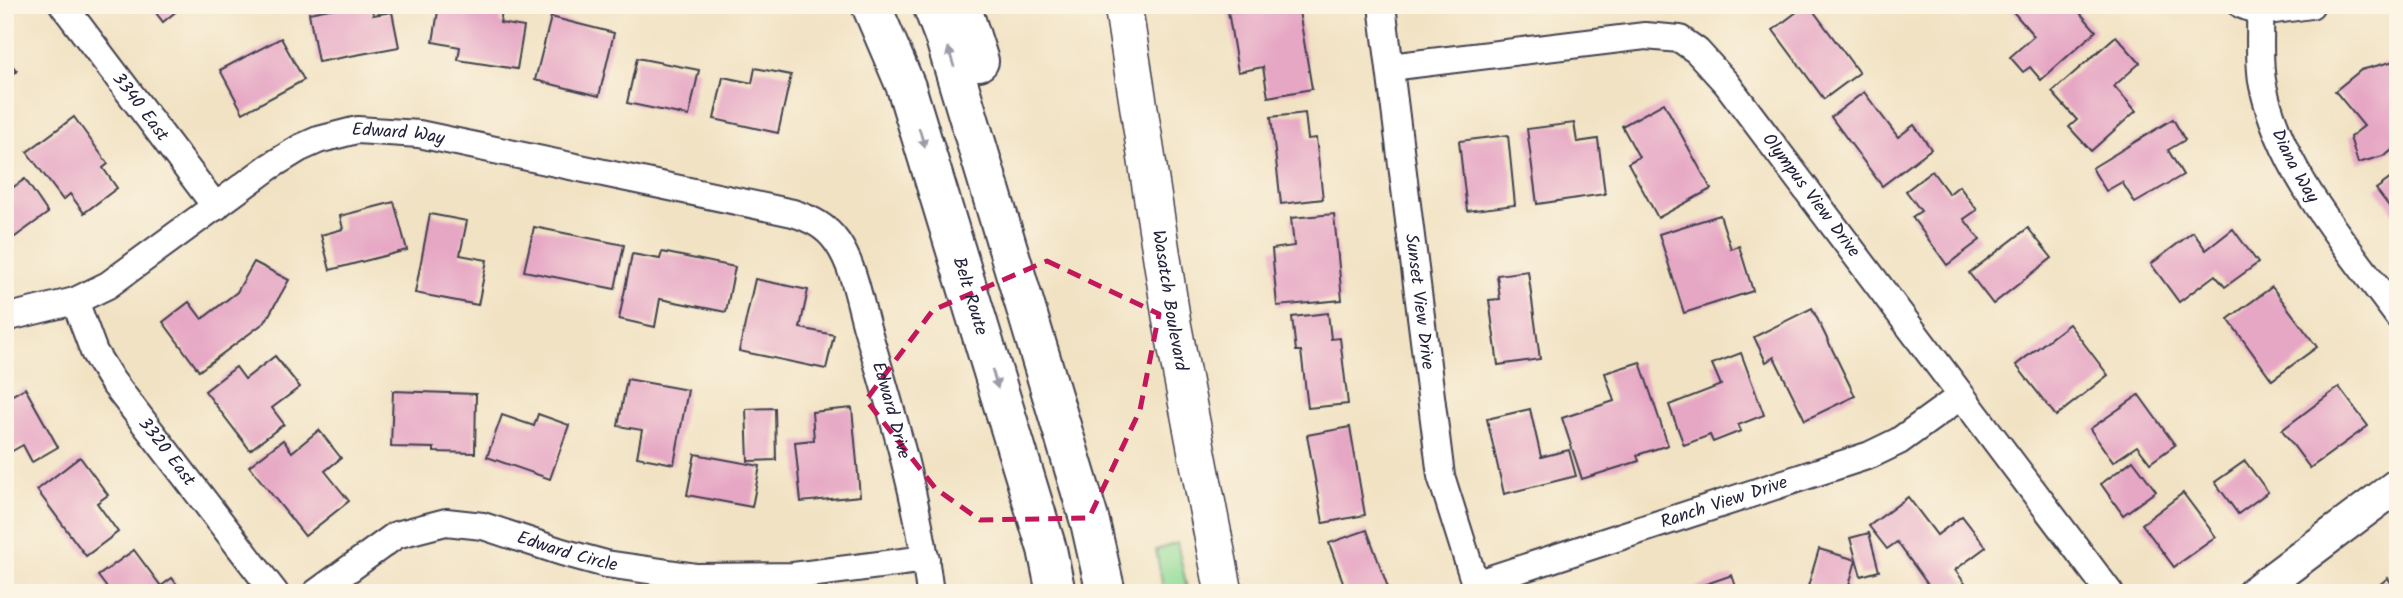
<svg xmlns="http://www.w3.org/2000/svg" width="2403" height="598" font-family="Kalam,sans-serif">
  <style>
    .green { fill: #91dc98; stroke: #5a7f6a; stroke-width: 2 }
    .building { fill: #e6a7c4 }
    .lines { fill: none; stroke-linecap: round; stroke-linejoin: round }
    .minor-casing { stroke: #413f4f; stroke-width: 30 }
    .tertiary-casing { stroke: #413f4f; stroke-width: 37 }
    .secondary-casing { stroke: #413f4f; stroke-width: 40 }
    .motorway-casing { stroke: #413f4f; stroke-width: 42 }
    .minor { stroke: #fff; stroke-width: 26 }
    .tertiary { stroke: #fff; stroke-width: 33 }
    .secondary { stroke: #fff; stroke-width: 37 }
    .motorway { stroke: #fff; stroke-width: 38 }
    .oneway { fill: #9c9ca7 }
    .marked { fill: none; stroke: #c2185b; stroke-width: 5; stroke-dasharray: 14 9; stroke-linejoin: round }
    .labels { text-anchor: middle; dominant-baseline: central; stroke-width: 7; stroke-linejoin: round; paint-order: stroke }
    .street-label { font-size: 18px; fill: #22223b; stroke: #fcf5e5 }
  </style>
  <rect width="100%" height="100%" fill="#fcf5e5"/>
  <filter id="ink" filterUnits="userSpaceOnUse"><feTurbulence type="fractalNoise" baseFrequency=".0143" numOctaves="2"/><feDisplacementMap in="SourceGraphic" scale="14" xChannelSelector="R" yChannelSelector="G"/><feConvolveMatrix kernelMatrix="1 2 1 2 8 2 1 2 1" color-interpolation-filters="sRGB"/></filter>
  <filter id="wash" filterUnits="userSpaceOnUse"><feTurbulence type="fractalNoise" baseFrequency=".00686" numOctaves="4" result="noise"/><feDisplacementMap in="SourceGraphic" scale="28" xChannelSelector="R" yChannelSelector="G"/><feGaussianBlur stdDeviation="1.57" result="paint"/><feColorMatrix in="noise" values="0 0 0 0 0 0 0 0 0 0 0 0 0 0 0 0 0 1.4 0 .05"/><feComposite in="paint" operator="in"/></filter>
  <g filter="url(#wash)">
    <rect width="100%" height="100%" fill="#f1e2c3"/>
    <polygon class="green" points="1177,543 1188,593 1164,593 1156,550"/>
    <g id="blocks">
      <g class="building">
        <polygon points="150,5 184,5 163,22"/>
        <polygon points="350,5 372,5 373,15 392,12 399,47 318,62 309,13"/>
        <polygon points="439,5 503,6 500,23 524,27 517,69 458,60 460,47 433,42"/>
        <polygon points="1263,5 1298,5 1312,89 1268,97 1263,67 1238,72 1228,11"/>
        <polygon points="1806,5 1809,5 1859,73 1824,99 1773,30"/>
        <polygon points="2011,5 2073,5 2096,31 2041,80 2030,67 2023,72 2010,57 2034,36 2009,7"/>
        <polygon points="551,17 614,33 599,96 535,80"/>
        <polygon points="2116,36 2140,63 2114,86 2136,111 2091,151 2069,127 2077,120 2052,92"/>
        <polygon points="281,38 304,80 243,113 220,70"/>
        <polygon points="5,57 17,71 5,80"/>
        <polygon points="637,58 699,70 689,116 627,103"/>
        <polygon points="2398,60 2398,145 2386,155 2358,163 2350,137 2364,126 2335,91 2361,70"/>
        <polygon points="755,68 791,75 778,133 714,119 723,77 752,83"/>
        <polygon points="1864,92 1898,137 1914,125 1931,149 1882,186 1831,117"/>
        <polygon points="1664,103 1711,189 1658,218 1628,163 1639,157 1622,126"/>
        <polygon points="1305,113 1308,139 1316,138 1323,199 1281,204 1271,117"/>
        <polygon points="74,117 108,164 103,168 117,188 84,213 70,194 63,200 27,152"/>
        <polygon points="2173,119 2185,140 2168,150 2183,175 2135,203 2122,182 2106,191 2092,168"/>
        <polygon points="1574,123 1577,142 1598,139 1605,194 1537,204 1527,129"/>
        <polygon points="1508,135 1515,205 1467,211 1459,141"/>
        <polygon points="1932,171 1949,194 1959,186 1977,210 1964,219 1980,240 1947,265 1912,217 1921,211 1906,191"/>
        <polygon points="2398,173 2398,218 2376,189"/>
        <polygon points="25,179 48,213 5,244 5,193"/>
        <polygon points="394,202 407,250 330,270 321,235 343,229 340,216"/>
        <polygon points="430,214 467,221 460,255 487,260 478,305 415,293"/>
        <polygon points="1334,214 1342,300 1277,306 1272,249 1294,246 1291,218"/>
        <polygon points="1720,215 1731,249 1739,246 1753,291 1684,313 1659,234"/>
        <polygon points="534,227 624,245 615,289 524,271"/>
        <polygon points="2028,228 2052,258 1993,304 1969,273"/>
        <polygon points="2233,229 2258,263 2225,287 2215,275 2179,302 2151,264 2193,232 2206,250"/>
        <polygon points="662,252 735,267 726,312 660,299 655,327 619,319 632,254 660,259"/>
        <polygon points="254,262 289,280 265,322 199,371 163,322 189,302 202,319 237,292"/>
        <polygon points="1528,271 1540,359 1498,365 1489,300 1500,299 1497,275"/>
        <polygon points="755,279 808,290 800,328 834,335 826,369 739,351"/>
        <polygon points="2272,287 2317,347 2272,380 2228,319"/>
        <polygon points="1812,308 1855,396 1805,420 1774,357 1766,362 1754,337"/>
        <polygon points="1328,313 1331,339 1340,338 1348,404 1308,408 1301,351 1296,351 1292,317"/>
        <polygon points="2069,324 2108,375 2056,416 2016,365"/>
        <polygon points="1741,353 1764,415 1738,425 1741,431 1713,442 1710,435 1684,445 1669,405 1721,385 1712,364"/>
        <polygon points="275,356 300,387 272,408 284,424 250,450 205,391 236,367 245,379"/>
        <polygon points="1640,362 1668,445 1637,455 1639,461 1582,479 1562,418 1614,401 1605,373"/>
        <polygon points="627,379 688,390 674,464 637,457 642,430 618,426"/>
        <polygon points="2339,387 2368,426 2310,468 2282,430"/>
        <polygon points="25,388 58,447 32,462 23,445 5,455 5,399"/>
        <polygon points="393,391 476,394 475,453 434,452 434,448 391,447"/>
        <polygon points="2139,395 2175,445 2150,463 2137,446 2113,462 2090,429"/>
        <polygon points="775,408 776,460 748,461 746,409"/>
        <polygon points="852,408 860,496 801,502 795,442 814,440 812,412"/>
        <polygon points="1530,409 1541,457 1569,450 1576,476 1504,494 1487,419"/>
        <polygon points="538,414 569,425 550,479 487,457 502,415 534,426"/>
        <polygon points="1350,427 1365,515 1323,523 1307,435"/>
        <polygon points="319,430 341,458 325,471 349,501 305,536 249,466 283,440 292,452"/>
        <polygon points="695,454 760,466 752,507 687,495"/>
        <polygon points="80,457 108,495 97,503 118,532 86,556 37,490"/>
        <polygon points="2133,460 2156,491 2123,515 2101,484"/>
        <polygon points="2245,461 2268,492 2238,514 2215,482"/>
        <polygon points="2183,493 2216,537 2174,567 2142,524"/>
        <polygon points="1908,497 1937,535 1962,516 1986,547 1955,570 1967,586 1957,593 1934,593 1897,542 1887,549 1869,526"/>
        <polygon points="1367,530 1390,593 1347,593 1329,543"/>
        <polygon points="1869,533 1879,571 1861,576 1850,538"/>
        <polygon points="1819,549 1856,560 1847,593 1806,593"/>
        <polygon points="134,550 161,586 172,578 183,593 111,593 98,576"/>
        <polygon points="1732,575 1738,593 1693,593 1692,589"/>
        <polygon points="2388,578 2398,593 2369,593"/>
      </g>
    </g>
  </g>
  <g filter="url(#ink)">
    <use href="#blocks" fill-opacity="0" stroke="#413f4f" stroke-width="2"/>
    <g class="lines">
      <defs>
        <g id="minor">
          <path id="s1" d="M63 5 216 207"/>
          <path id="s2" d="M1382 5 1441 476 1478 593"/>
          <path id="s3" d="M2242 5 2260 12C2261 36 2258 63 2263 86 2282 174 2347 246 2398 316"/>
          <polyline points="2262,5 2260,12 2311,5"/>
          <path id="s4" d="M1390 67 1645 36 1680 39 1697 51 1727 84 2110 593"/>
          <path id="s5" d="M75 301 94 352 112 381 275 593"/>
          <path id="s6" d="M5 318 75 301 108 285 269 167 300 148 318 140 357 130 419 134 793 213C811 219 826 226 837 242 854 266 859 300 867 328 893 415 919 502 930 593"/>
          <path id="s7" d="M1475 584 1870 455 1899 441 1961 396"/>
          <path id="s8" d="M316 593 396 535 446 522 483 526 562 552 606 564 697 577 793 576 926 559"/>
        </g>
        <polyline id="tertiary" points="2254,593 2398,485"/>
        <g id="secondary">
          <path id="s9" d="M1123 5 1172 323 1224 593"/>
        </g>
        <g id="motorway">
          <path id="s10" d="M871 5 906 87 1047 549 1056 593"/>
          <polyline points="932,5 945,39 1090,522 1106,593"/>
          <polyline points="961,5 979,61"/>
        </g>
      </defs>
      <use href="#minor" class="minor-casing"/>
      <use href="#tertiary" class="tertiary-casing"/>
      <use href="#secondary" class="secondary-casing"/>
      <use href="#motorway" class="motorway-casing"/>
      <use href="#minor" class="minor"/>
      <use href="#tertiary" class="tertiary"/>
      <use href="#secondary" class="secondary"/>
      <use href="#motorway" class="motorway"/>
    </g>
    <defs><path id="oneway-solid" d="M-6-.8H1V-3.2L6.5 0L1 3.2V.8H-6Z" transform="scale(1.75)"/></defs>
    <g class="oneway">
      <use href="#oneway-solid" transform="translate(951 57) rotate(-107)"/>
      <use href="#oneway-solid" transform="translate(922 138) rotate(73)"/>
      <use href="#oneway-solid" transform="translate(995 379) rotate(73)"/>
    </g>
  </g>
  <path class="marked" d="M1047 261 1159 314 1140 410 1089 518 980 520 936 489 866 400 933 310Z"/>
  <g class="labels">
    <g class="street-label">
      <text stroke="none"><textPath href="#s1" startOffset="128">3340 East</textPath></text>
      <text stroke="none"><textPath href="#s6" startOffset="446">Edward Way</textPath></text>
      <text stroke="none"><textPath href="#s3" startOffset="180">Diana Way</textPath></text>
      <text stroke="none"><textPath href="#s4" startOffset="497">Olympus View Drive</textPath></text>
      <text stroke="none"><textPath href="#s10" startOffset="308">Belt Route</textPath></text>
      <text stroke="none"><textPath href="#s9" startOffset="299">Wasatch Boulevard</textPath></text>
      <text stroke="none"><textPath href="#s2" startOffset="299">Sunset View Drive</textPath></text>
      <text stroke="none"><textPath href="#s6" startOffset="1080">Edward Drive</textPath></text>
      <text stroke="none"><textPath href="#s5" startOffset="178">3320 East</textPath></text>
      <text stroke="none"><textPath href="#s7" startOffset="262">Ranch View Drive</textPath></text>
      <text stroke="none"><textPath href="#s8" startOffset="276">Edward Circle</textPath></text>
    </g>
  </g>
  <rect width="2403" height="598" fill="none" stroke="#fcf5e5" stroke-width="28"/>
</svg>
